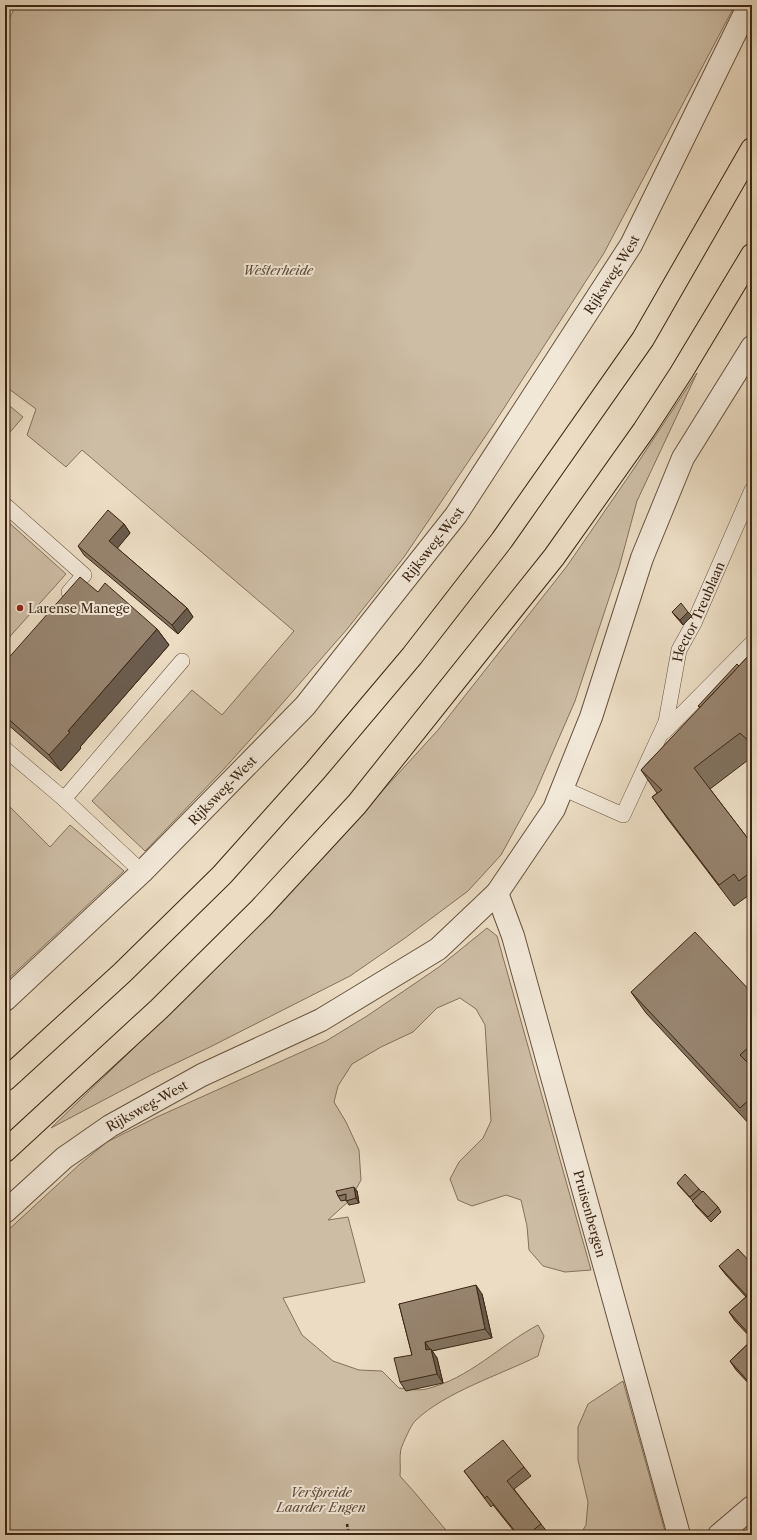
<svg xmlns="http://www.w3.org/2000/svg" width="757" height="1540" font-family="'Libre Caslon Text',serif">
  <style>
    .green { fill: #cdbda5; stroke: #84715c }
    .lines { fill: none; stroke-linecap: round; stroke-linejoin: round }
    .lane-casing { stroke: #67533f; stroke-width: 16 }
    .street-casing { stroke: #67533f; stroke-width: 24 }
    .highway-casing { stroke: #3b2513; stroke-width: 24 }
    .path { stroke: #3b2513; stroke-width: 2.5; stroke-dasharray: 3 2; stroke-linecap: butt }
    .lane { stroke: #f2e8d8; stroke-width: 15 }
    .street { stroke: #f2e8d8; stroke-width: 22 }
    .highway { stroke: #ebdcc3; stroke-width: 22 }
    .wall { fill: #82725f; stroke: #3b2513 }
    .shaded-wall { fill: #6a5c4e; stroke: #3b2513 }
    .building { fill: #97846f; stroke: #3b2513 }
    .poi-dot { fill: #8f2418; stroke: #f2e8d8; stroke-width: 1.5 }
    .labels { text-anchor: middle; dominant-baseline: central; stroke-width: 4; stroke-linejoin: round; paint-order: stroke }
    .park-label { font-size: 13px; font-style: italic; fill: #604b38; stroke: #f2e8d8 }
    .street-label { font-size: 13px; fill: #3b2513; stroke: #f2e8d8 }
    .poi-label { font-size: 13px; fill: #3b2513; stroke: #f2e8d8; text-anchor: start }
  </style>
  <rect width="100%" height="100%" fill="#ebdcc3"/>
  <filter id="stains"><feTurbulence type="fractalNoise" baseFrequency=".005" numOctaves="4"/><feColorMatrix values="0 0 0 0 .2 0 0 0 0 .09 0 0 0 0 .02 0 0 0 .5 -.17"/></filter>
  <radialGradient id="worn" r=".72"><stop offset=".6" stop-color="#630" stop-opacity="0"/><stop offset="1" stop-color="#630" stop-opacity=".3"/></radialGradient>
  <g class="green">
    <polygon points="16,5 735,5 604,253 495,422 404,557 348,628 267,721 223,770 145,851 92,801 192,690 222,715 294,631 82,450 66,467 27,435 36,409 5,386 5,27"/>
    <polygon points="697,373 637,501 619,568 575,701 535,793 501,855 468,891 405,938 350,976 210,1047 151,1075 51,1128 168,1015 354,822 438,730 567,566 633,470"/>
    <polygon points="5,402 23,417 5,438"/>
    <polygon points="5,519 66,574 5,642"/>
    <polygon points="5,802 50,847 70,825 124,871 5,982"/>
    <path d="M487 928 497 936 591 1270 565 1272 543 1266 529 1250 527 1226 521 1200 506 1195 472 1206 458 1200 450 1179 459 1162 483 1138 491 1121 485 1025 476 1009 460 998 437 1008 413 1032 381 1047 352 1064 338 1086 334 1102 346 1122 359 1150 361 1180 350 1200 328 1220 348 1217 365 1282 283 1298 302 1335 333 1361 359 1370 382 1371 399 1388C407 1389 418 1391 426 1389 469 1379 500 1345 538 1325L544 1336 538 1356C500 1375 445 1392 415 1421 411 1425 403 1443 401 1449 399 1457 401 1468 400 1476L416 1494 450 1535H5V1233L80 1164 107 1142 157 1117 326 1041 367 1016 439 967Z"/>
    <polygon points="623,1381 666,1535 580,1535 586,1525 588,1502 578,1460 578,1427 588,1404"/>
    <polygon points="752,1519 752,1535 733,1535"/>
  </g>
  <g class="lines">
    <defs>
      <g id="lane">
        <polyline points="5,505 84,575 69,592"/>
        <polyline points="664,732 752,643"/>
        <polyline points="5,749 64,799 142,872"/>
        <path id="s1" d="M562 788 623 815 666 722 679 650 694 623 752 490"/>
        <polyline points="64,799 182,661"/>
      </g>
      <g id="street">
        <path id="s2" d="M497 893 513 936 679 1535"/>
        <path id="s3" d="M5 1000 142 872 305 706 456 515 631 245 749 5"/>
        <path id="s4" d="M5 1212 64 1158 110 1126 202 1075 321 1020 438 949 497 893 554 809 591 717 642 558 683 458 752 347"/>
        <polyline points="719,1535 752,1507"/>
      </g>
      <g id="highway">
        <polyline points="5,1080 122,973 222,875 315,771 412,656 502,540 643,339 752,149"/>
        <polyline points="5,1151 159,1009 261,908 357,804 554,557 644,430 681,373 752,255"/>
      </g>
    </defs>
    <use href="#lane" class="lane-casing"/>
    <use href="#street" class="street-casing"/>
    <use href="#highway" class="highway-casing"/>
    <polyline class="path" points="347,1524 349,1535"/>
    <use href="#lane" class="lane"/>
    <use href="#street" class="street"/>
    <use href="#highway" class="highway"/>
  </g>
  <g class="wall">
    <polygon points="124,524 130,533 117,548 187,608 193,617 178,634 84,555 78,546"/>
    <polygon points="98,592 157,629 169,645 80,747 81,748 61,771 5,722 5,662"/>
    <polygon points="672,612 692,616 683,625 676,617"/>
    <polygon points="752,652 752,757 710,789 752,844 752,899 749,895 734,906 667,818 652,797 657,793 641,770 700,708 698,706 739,666"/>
    <polygon points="631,992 752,993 752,1127 646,1013"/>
    <polygon points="677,1183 699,1189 702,1192 718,1207 721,1212 711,1222 696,1206 693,1201 680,1187"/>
    <polygon points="357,1191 359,1203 349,1205 346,1200 341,1201 338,1196"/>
    <polygon points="752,1264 752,1339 735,1321 729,1312 746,1297 726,1275 719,1266"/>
    <polygon points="482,1294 492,1338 432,1351 437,1358 443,1383 406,1391 400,1382 412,1355 399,1304"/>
    <polygon points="752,1340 752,1387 736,1370 730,1361"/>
    <polygon points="524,1467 531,1476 514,1489 541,1524 548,1533 545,1535 517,1535 493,1505 491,1507 464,1471"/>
  </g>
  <g class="shaded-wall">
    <polygon points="124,524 130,533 116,550 109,541"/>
    <polygon points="187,608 193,617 178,634 172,625"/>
    <polygon points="688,612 692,616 683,625 680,620"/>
    <polygon points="157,629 169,645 80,747 81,748 61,771 49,755 68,731"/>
    <polygon points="354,1187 357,1191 359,1203 356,1198"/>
    <polygon points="476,1285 482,1294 492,1338 485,1329"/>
    <polygon points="425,1342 431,1351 426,1350"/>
    <polygon points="431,1349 437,1358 443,1383 437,1374"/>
  </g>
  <g class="building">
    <polygon points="108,510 124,524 109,541 187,608 172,625 78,546"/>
    <polygon points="80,577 98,592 105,583 157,629 68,731 70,732 49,755 5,716 5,662"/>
    <polygon points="681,603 688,612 680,620 672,612"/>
    <polygon points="752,652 752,744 740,733 694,768 752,844 752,860 751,860 752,861 752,871 739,881 734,874 719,885 652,797 662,790 641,770"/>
    <polygon points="737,664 739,666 700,707 698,706"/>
    <polygon points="695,932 752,993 752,1044 740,1055 752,1067 752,1098 751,1098 740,1108 631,992"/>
    <polygon points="685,1174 699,1189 690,1197 677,1183"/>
    <polygon points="354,1187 356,1198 346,1201 346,1194 338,1196 336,1191"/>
    <polygon points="703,1191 718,1207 708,1217 692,1201"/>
    <polygon points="738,1249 752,1264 752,1337 729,1312 747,1296 719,1266"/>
    <polygon points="476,1285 485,1329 425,1342 426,1350 431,1349 437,1374 400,1382 394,1358 412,1355 399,1304"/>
    <polygon points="752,1340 752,1375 747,1380 730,1361"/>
    <polygon points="503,1440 524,1467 507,1481 541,1524 527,1535 518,1535 487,1496 485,1498 464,1471"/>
  </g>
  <circle class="poi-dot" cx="20" cy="608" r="4"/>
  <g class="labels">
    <g class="park-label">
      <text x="278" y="270">Westerheide</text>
      <text x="321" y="1492">Verspreide<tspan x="321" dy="15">Laarder Engen</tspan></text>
    </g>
    <g class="street-label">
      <text stroke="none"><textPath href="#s3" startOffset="950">Rijksweg-West</textPath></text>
      <text stroke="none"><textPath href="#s3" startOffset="626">Rijksweg-West</textPath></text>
      <text stroke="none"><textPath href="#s1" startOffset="285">Hector Treublaan</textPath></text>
      <text stroke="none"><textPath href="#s3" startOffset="302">Rijksweg-West</textPath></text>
      <text stroke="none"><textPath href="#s4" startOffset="178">Rijksweg-West</textPath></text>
      <text stroke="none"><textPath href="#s2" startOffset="334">Pruisenbergen</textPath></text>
    </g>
    <g class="poi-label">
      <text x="28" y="608">Larense Manege</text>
    </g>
  </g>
  <rect width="757" height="1540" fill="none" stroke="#ebdcc3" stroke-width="20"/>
  <rect x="6" y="6" width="745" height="1528" fill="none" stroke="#3b2513" stroke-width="2"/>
  <rect x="10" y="10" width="737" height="1520" fill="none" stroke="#3b2513"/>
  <rect width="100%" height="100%" filter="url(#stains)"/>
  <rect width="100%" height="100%" fill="url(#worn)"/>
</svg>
